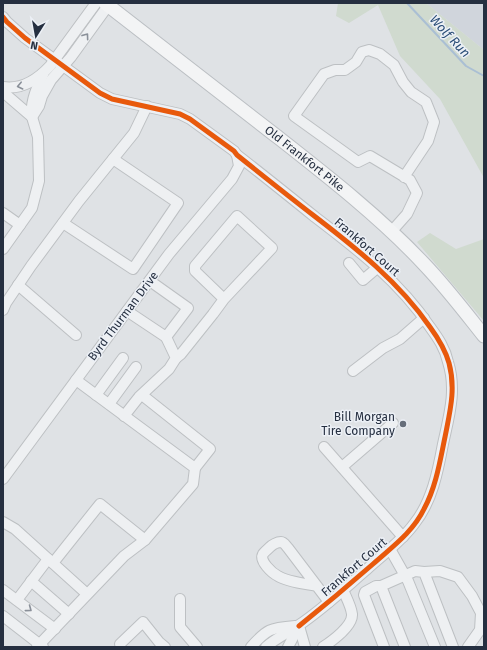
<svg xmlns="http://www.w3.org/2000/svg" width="487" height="650" font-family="'Fira Sans',sans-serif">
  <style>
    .built { fill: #d0d5dc }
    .green { fill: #d0dacf }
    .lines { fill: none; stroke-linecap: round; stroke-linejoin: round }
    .stream { stroke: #aabfd4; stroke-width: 2 }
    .minor-casing { stroke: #bdc0c3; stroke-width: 12 }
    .major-casing { stroke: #bbbfc3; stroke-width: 15 }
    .minor { stroke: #eef0f2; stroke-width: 10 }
    .major { stroke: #f3f4f5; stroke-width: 13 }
    .cycleway-casing { stroke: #ecf0f6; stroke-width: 8 }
    .cycleway { stroke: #e8590c; stroke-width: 5 }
    .oneway { stroke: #8a9099 }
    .poi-dot { fill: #666e7a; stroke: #ecf0f6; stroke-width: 1.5 }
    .labels { text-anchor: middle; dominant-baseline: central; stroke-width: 3; stroke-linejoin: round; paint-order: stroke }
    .street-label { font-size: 12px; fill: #252f40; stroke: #ecf0f6 }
    .poi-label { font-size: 12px; fill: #252f40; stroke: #ecf0f6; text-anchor: end }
    .water-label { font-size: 13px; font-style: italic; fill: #2b4e77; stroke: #ecf0f6 }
  </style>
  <rect width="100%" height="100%" fill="#dfe2e5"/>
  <polygon class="built" points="426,3 484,3 484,50"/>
  <g class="green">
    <polygon points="338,3 426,3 484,50 484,178 440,99 400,56 378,5 349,23 336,16"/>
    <polygon points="430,233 456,249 484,239 484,321 417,242"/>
  </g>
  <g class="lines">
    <polyline class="stream" points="407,3 466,66 484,76"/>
    <defs>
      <g id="minor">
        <path d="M3 17 7 22 25 38 100 93 112 99 180 114 190 119 234 151 237 155C263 175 289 196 315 217 357 249 400 282 430 327 438 338 445 348 448 362 457 390 449 416 443 444 438 471 432 502 414 524 401 542 382 555 366 570 344 589 323 609 299 625 288 633 276 638 266 647"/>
        <path d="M3 87C22 90 37 80 50 66L96 3"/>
        <polyline points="3,92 32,117 38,137 39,181 32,208 3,249"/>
        <polyline points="32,117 39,106 42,96 51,80 71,57 110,3"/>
        <path d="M32 117C30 102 36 88 43 75"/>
        <polyline points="3,213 20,225"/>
        <polyline points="63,223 133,269 178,203 113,159"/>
        <polyline points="391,232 407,214 417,193 410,180 370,156 358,162 294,116 324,74 335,70 345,70 356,62 362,52 369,50 380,54 394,65 403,82 411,92 426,102 434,122 428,141 404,177"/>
        <polyline points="349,263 363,280 377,268"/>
        <polyline points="18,285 76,335"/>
        <polyline points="3,310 6,303 31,266 79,201 134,133 147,106"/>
        <polyline points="127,311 166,337 188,308 150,281"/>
        <polyline points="176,358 181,354 213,314 224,299 272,248 237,216 195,266 195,271 224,299"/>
        <polyline points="353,371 383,348 400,339 424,318"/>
        <polyline points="96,395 123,358"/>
        <polyline points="142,395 210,449 195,468"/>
        <polyline points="109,404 136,367"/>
        <polyline points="124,416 139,397 169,369 176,358 166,337"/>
        <polyline points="324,447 403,537"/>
        <polyline points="342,467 393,423"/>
        <polyline points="3,479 169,254 232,179 239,166 237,155"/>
        <polyline points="3,522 15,529 87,594"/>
        <polyline points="390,549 408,581 435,647"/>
        <polyline points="53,563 100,504 145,540"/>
        <polyline points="424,572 440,571 458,577 472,596 481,613 480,630 468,647"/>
        <polyline points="31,581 69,614"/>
        <path d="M317 586C307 584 287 582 278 576 272 573 259 561 263 554 264 552 268 549 270 547 272 545 277 542 281 542 284 542 286 546 288 548L329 602"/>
        <polyline points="381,586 376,586 365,592 364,595 384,647"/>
        <polyline points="3,590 55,629"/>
        <polyline points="180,599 180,627 197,647"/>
        <polyline points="17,600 48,559"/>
        <polyline points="3,616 43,647"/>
        <polyline points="299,626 305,647"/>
        <polyline points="120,644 143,622 159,642 165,647"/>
        <polyline points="37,647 124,556 145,540 193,484 195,468 76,380"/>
        <path d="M251 647C267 629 270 628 295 626"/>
        <polyline points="288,647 299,626"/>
        <path d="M323 647C332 641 353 626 352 614 351 606 346 597 343 590"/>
        <polyline points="405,647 381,586 415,571 424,572 453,647"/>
      </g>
      <g id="major">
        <path id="s1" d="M105 3C161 47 218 91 275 135 326 175 380 217 424 264 446 287 465 312 484 336"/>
      </g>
    </defs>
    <use href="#minor" class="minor-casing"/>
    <use href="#major" class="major-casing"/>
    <use href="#minor" class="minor"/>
    <use href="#major" class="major"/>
    <defs>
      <path id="cycleway" d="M3 17 7 22 25 38 100 93 112 99 180 114 190 119 234 151 237 155C262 175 287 195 313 215 356 248 399 282 430 327 438 338 445 349 449 363 456 389 450 411 445 437 440 461 436 487 424 509 413 532 392 547 373 564 349 585 324 606 299 626"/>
    </defs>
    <use href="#cycleway" class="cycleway-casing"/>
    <use href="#cycleway" class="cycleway"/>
  </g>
  <defs><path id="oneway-chevron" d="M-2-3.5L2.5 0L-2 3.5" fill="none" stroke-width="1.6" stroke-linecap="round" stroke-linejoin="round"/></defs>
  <g class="oneway">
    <use href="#oneway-chevron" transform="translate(86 36) rotate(-54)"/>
    <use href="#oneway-chevron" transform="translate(20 86) rotate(167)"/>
    <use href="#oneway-chevron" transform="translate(29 609) rotate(37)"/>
  </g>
  <circle class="poi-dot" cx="403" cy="424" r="4"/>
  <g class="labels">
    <g class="street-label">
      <text stroke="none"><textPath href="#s1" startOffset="253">Old Frankfort Pike</textPath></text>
      <text transform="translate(367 247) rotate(41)">Frankfort Court</text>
      <text transform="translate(123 316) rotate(-53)">Byrd Thurman Drive</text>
      <text transform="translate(354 567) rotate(-41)">Frankfort Court</text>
    </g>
    <g class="poi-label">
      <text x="395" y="417">Bill Morgan<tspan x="395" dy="14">Tire Company</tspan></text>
    </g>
    <g class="water-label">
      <text transform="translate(450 36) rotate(47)">Wolf Run</text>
    </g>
  </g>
  <rect width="487" height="650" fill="none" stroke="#252f40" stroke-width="8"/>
  <g transform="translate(36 36) rotate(191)" stroke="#ecf0f6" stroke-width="3" paint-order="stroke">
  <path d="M0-3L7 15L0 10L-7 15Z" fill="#252f40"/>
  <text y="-6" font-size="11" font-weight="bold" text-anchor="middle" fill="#252f40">N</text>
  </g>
</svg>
